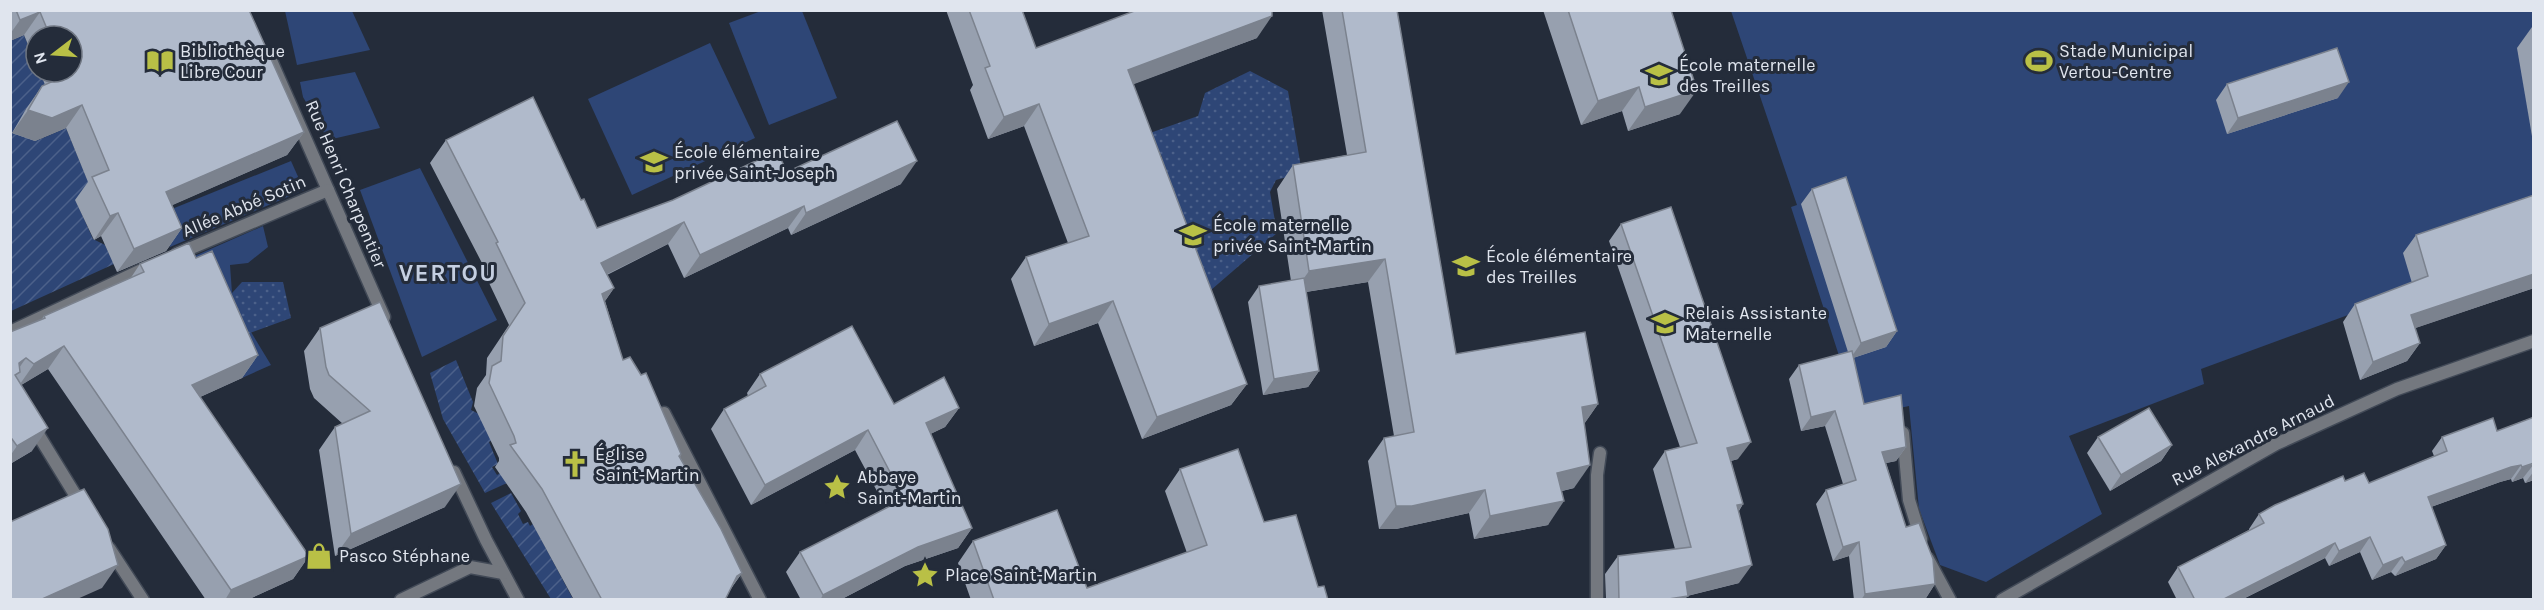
<svg xmlns="http://www.w3.org/2000/svg" width="2544" height="610" font-family="Karla,sans-serif">
  <style>
    .grass { fill: #2e4676 }
    .park { fill: url(#park-dots) }
    .garden { fill: url(#garden-furrows) }
    .lines { fill: none; stroke-linecap: round; stroke-linejoin: round }
    .lane-casing { stroke: #424a57; stroke-width: 15 }
    .street-casing { stroke: #424a57; stroke-width: 15 }
    .lane { stroke: #74787f; stroke-width: 12 }
    .street { stroke: #74787f; stroke-width: 12 }
    .wall { fill: #97a0af }
    .shaded-wall { fill: #7b828e }
    .building { fill: #b0bacb; stroke: #7b828e; stroke-width: 1.5 }
    .labels { text-anchor: middle; dominant-baseline: central; stroke-width: 6; stroke-linejoin: round; paint-order: stroke }
    .poi-label { font-size: 18px; fill: #e0e5ee; stroke: #242c3a; text-anchor: start }
    .street-label { font-size: 18px; fill: #e0e5ee; stroke: #242c3a }
    .district-label { font-size: 24px; font-weight: bold; letter-spacing: 1.5px; fill: #c5cfe1; stroke: #242c3a }
  </style>
  <defs>
    <pattern id="park-dots" width="8" height="8" patternUnits="userSpaceOnUse" patternTransform="scale(1.5)"><rect width="8" height="8" fill="#2e4676"/><path d="M2 2h.1M6 6h.1" fill="none" stroke="#4c618a" stroke-width="1.8" stroke-linecap="round"/></pattern>
    <pattern id="garden-furrows" width="10" height="10" patternUnits="userSpaceOnUse" patternTransform="scale(1.5)"><rect width="10" height="10" fill="#2e4676"/><path d="M-1 1l2-2M0 10L10 0M9 11l2-2" fill="none" stroke="#4c618a"/></pattern>
  </defs>
  <rect width="100%" height="100%" fill="#242c3a"/>
  <g class="grass">
    <polygon points="285,11 352,11 370,50 297,65"/>
    <polygon points="761,11 802,11 837,98 769,125 729,23"/>
    <polygon points="1731,11 2533,11 2533,208 2404,253 2417,295 2359,311 2201,369 2204,384 2069,436 2102,514 1986,582 1940,565 1919,509 1909,406 1854,418 1842,365 1791,207 1797,205"/>
    <polygon points="710,43 755,138 632,195 588,99"/>
    <polygon points="355,72 380,128 328,140 303,97 300,82"/>
    <polygon points="291,161 304,190 170,247 157,215"/>
    <polygon points="420,168 497,320 422,357 360,190"/>
    <polygon points="263,226 268,247 248,263 230,265 232,293 222,304 239,337 251,332 271,365 242,378 190,258"/>
  </g>
  <g class="park">
    <polygon points="1250,71 1288,91 1302,173 1276,180 1270,192 1277,233 1211,290 1168,210 1162,157 1150,133 1198,116 1205,93"/>
    <polygon points="242,282 283,282 291,318 239,337 222,304"/>
  </g>
  <g class="garden">
    <polygon points="24,35 36,64 36,72 40,72 51,98 25,110 38,140 66,128 93,193 76,201 93,239 105,245 114,264 11,311 10,41"/>
    <polygon points="456,360 473,402 471,410 481,415 494,439 489,442 498,464 492,467 497,475 502,472 507,483 485,493 443,419 430,373"/>
    <polygon points="511,493 521,511 518,514 523,524 528,522 530,526 533,524 573,599 551,599 491,503"/>
  </g>
  <g class="lines">
    <defs>
      <polyline id="lane" points="664,413 760,600"/>
      <g id="street">
        <polyline points="269,56 384,317"/>
        <polyline points="177,254 328,190"/>
        <polyline points="10,332 148,267"/>
        <polyline points="33,426 82,506"/>
        <polyline points="1903,433 1909,500 1921,539"/>
        <polyline points="454,472 486,540 518,600"/>
        <polyline points="109,548 143,600"/>
        <polyline points="1928,559 1950,600"/>
        <polyline points="401,600 470,567 503,573"/>
        <polyline points="1597,600 1597,475 1600,453"/>
        <polyline points="2002,600 2276,444 2397,389 2534,341"/>
      </g>
    </defs>
    <use href="#lane" class="lane-casing"/>
    <use href="#street" class="street-casing"/>
    <use href="#lane" class="lane"/>
    <use href="#street" class="street"/>
  </g>
  <g class="wall">
    <polygon points="10,10 249,10 304,132 287,155 172,205 182,228 166,251 117,272 101,236 94,240 75,200 88,182 66,128 35,141 12,133 26,109 42,86 45,85 40,72 72,72 72,36 36,36 36,64 24,35 10,41"/>
    <polygon points="946,10 1022,10 1036,48 1257,38 1133,84 1247,384 1231,405 1142,439 1098,323 1034,346 1011,279 1026,257 1068,243 1024,126 988,139 970,90 973,85"/>
    <polygon points="1322,10 1397,10 1456,354 1598,404 1584,424 1574,488 1562,491 1548,525 1474,539 1469,513 1396,529 1379,529 1368,461 1384,438 1394,436 1368,282 1306,292 1319,371 1308,387 1263,395 1248,302 1259,286 1291,281 1277,189 1293,165 1347,155"/>
    <polygon points="1543,10 1671,10 1680,114 1628,131 1622,111 1581,125"/>
    <polygon points="2532,27 2534,27 2534,148 2517,48"/>
    <polygon points="2227,84 2338,98 2227,134 2216,100"/>
    <polygon points="446,140 581,200 597,228 787,172 901,184 791,235 788,228 684,278 668,244 607,275 614,288 605,301 623,360 681,454 680,457 742,573 728,593 725,600 574,600 526,512 495,467 499,461 499,458 474,406 477,388 486,375 487,358 509,325 481,266 482,263 430,163"/>
    <polygon points="1812,189 1897,331 1886,347 1853,358 1864,404 1906,447 1896,461 1886,463 1906,527 1935,584 1926,598 1917,600 1854,600 1849,556 1833,561 1816,504 1826,490 1843,484 1825,426 1801,431 1789,379 1799,365 1848,352 1801,204"/>
    <polygon points="2534,195 2534,288 2415,328 2420,343 2407,361 2360,380 2343,322 2355,304 2412,283 2403,253 2416,235"/>
    <polygon points="1621,224 1738,459 1731,461 1743,504 1739,511 1739,583 1687,596 1685,600 1606,600 1605,574 1618,556 1675,549 1653,469 1665,451 1680,447 1609,241"/>
    <polygon points="196,258 258,355 242,378 200,397 309,556 293,579 247,600 206,600 48,369 21,385 32,451 10,464 10,332 41,320 44,316 130,279 140,264"/>
    <polygon points="320,328 445,507 335,556 319,450 335,427 343,424 314,398 310,389 304,351"/>
    <polygon points="760,374 894,404 959,408 945,427 930,434 972,528 958,548 905,566 840,600 801,600 786,572 800,552 886,508 855,450 751,505 711,429 724,409 748,396 747,393"/>
    <polygon points="2534,417 2534,480 2525,483 2523,478 2512,482 2511,479 2500,482 2431,507 2446,545 2436,559 2395,576 2391,572 2372,580 2360,552 2329,566 2325,558 2241,600 2177,600 2168,582 2178,567 2249,530 2249,529 2259,514 2345,481 2369,483 2434,456 2432,451 2442,437 2497,431"/>
    <polygon points="2098,437 2172,445 2161,461 2110,491 2087,453"/>
    <polygon points="1180,469 1264,522 1328,600 971,600 958,563 973,541 1087,588 1187,553 1165,491"/>
  </g>
  <g class="shaded-wall">
    <polygon points="40,12 24,35 10,41 10,34 20,20"/>
    <polygon points="1272,16 1257,38 1113,92 1128,70"/>
    <polygon points="2349,82 2338,98 2227,134 2238,118"/>
    <polygon points="1639,87 1622,111 1581,125 1598,101"/>
    <polygon points="1697,90 1680,114 1628,131 1645,107"/>
    <polygon points="1039,104 1024,126 988,139 1004,117"/>
    <polygon points="82,105 66,128 35,141 12,133 28,110"/>
    <polygon points="304,132 287,155 150,215 166,192"/>
    <polygon points="917,161 901,184 791,235 806,213"/>
    <polygon points="804,206 788,228 684,278 700,255"/>
    <polygon points="118,213 101,236 94,240 110,216"/>
    <polygon points="684,222 668,244 585,285 601,263"/>
    <polygon points="182,228 166,251 117,272 134,249"/>
    <polygon points="1385,259 1368,282 1293,294 1309,271"/>
    <polygon points="2534,274 2534,288 2398,334 2411,315"/>
    <polygon points="614,288 598,311 602,294"/>
    <polygon points="1113,301 1098,323 1034,346 1049,324"/>
    <polygon points="1897,331 1886,347 1850,359 1861,343"/>
    <polygon points="2420,343 2407,361 2360,380 2373,362"/>
    <polygon points="64,346 48,369 18,387 34,364"/>
    <polygon points="258,355 242,378 176,408 192,385"/>
    <polygon points="26,358 10,381 19,363"/>
    <polygon points="1319,371 1308,387 1263,395 1274,379"/>
    <polygon points="1247,384 1231,405 1142,439 1157,417"/>
    <polygon points="1598,404 1582,427 1582,407"/>
    <polygon points="959,408 945,427 912,443 926,423"/>
    <polygon points="1835,411 1825,426 1801,431 1811,417"/>
    <polygon points="48,428 32,451 10,464 10,456 17,446"/>
    <polygon points="868,430 855,450 751,505 765,485"/>
    <polygon points="1751,442 1738,459 1715,465 1727,448"/>
    <polygon points="2172,445 2161,461 2110,491 2121,475"/>
    <polygon points="1906,447 1896,461 1872,466 1882,452"/>
    <polygon points="2534,464 2523,478 2512,482 2522,467"/>
    <polygon points="1590,465 1574,488 1541,496 1557,473"/>
    <polygon points="2521,465 2511,479 2500,482 2417,512 2428,497 2511,467"/>
    <polygon points="2534,471 2534,480 2525,483"/>
    <polygon points="461,484 445,507 335,556 351,534"/>
    <polygon points="1485,490 1469,513 1396,529 1379,529 1396,506"/>
    <polygon points="1564,501 1548,525 1474,539 1490,516"/>
    <polygon points="1743,504 1731,522 1737,505"/>
    <polygon points="972,528 958,548 905,566 840,600 820,600 823,595 918,547"/>
    <polygon points="2370,537 2360,552 2329,566 2339,551"/>
    <polygon points="1859,542 1849,556 1833,561 1843,547"/>
    <polygon points="2335,543 2325,558 2241,600 2222,600"/>
    <polygon points="2446,545 2436,559 2395,576 2405,562"/>
    <polygon points="309,556 293,579 247,600 225,600 231,590"/>
    <polygon points="2402,557 2391,572 2372,580 2383,565"/>
    <polygon points="118,565 102,588 75,600 40,600"/>
    <polygon points="1752,565 1739,583 1687,596 1685,600 1662,600 1686,582"/>
    <polygon points="742,573 726,595 737,576"/>
    <polygon points="1935,584 1926,598 1917,600 1861,600 1865,594"/>
  </g>
  <g class="building">
    <polygon points="16,10 249,10 304,132 166,192 182,228 134,249 118,213 110,216 92,177 109,170 82,105 52,118 28,110 42,86 67,75 66,72 72,72 72,36 50,36 40,12 20,20"/>
    <polygon points="969,10 1022,10 1036,48 1137,10 1272,10 1272,16 1128,70 1247,384 1157,417 1113,301 1049,324 1026,257 1089,236 1039,104 1004,117 985,68 990,66"/>
    <polygon points="1342,10 1397,10 1456,354 1585,332 1598,404 1582,407 1590,465 1557,473 1564,501 1490,516 1485,490 1412,506 1396,506 1384,438 1414,432 1385,259 1309,271 1293,165 1366,152"/>
    <polygon points="1568,10 1671,10 1697,90 1645,107 1639,87 1598,101"/>
    <polygon points="2337,48 2349,82 2238,118 2227,84"/>
    <polygon points="533,97 581,200 584,199 597,228 673,200 777,151 787,172 897,121 917,161 806,213 804,206 700,255 684,222 601,263 614,288 602,294 623,360 630,357 641,375 646,373 681,454 679,456 721,529 742,573 737,576 725,600 602,600 542,489 510,445 516,443 514,436 489,383 492,366 501,361 503,336 525,303 496,243 498,242 446,140"/>
    <polygon points="1846,177 1897,331 1861,343 1812,189"/>
    <polygon points="2534,195 2534,274 2411,315 2420,343 2373,362 2355,304 2428,276 2416,235"/>
    <polygon points="1671,207 1751,442 1727,448 1743,504 1737,505 1752,565 1686,582 1688,596 1662,600 1619,600 1618,556 1691,547 1665,451 1697,443 1621,224"/>
    <polygon points="189,243 196,258 212,251 258,355 192,385 309,556 231,590 64,346 34,364 26,358 19,363 20,372 15,375 48,428 17,446 12,439 10,440 10,332 45,318 44,316 144,272 140,264"/>
    <polygon points="1304,278 1319,371 1274,379 1259,286"/>
    <polygon points="380,302 461,484 351,534 335,427 370,411 329,375 326,367 320,328"/>
    <polygon points="852,326 894,404 944,377 959,408 926,423 972,528 918,547 823,595 800,552 904,499 868,430 765,485 724,409 766,386 760,374"/>
    <polygon points="1852,351 1864,404 1901,395 1906,447 1882,452 1906,527 1919,523 1933,559 1935,584 1865,594 1859,542 1843,547 1826,490 1856,480 1835,411 1811,417 1799,365"/>
    <polygon points="2149,408 2172,445 2121,475 2098,437"/>
    <polygon points="2534,417 2534,463 2522,467 2521,465 2511,467 2428,497 2446,545 2405,562 2402,557 2383,565 2370,537 2339,551 2335,543 2222,600 2195,600 2178,567 2264,523 2259,514 2275,505 2343,476 2345,481 2364,473 2369,483 2447,451 2442,437 2493,418 2497,431"/>
    <polygon points="1238,449 1264,522 1296,515 1318,587 1324,586 1328,600 994,600 973,541 1057,510 1087,588 1207,545 1180,469"/>
    <polygon points="84,489 108,529 118,565 40,600 10,600 10,522"/>
  </g>
  <defs>
    <symbol id="library-bare" viewBox="-9 -9 18 18"><path d="M-6-4Q-3-5.5-.7-3.5V5Q-3 3-6 4ZM6-4Q3-5.5 .7-3.5V5Q3 3 6 4Z" fill="#b9c046" stroke="#242c3a" stroke-width="2.5" paint-order="stroke"/></symbol>
    <symbol id="stadium-bare" viewBox="-9 -9 18 18"><path d="M0-5a6.5 5 0 1 0 0 10a6.5 5 0 1 0 0-10ZM-3.5-1.8h7v3.6h-7Z" fill="#b9c046" stroke="#242c3a" stroke-width="2.5" paint-order="stroke"/></symbol>
    <symbol id="school-bare" viewBox="-9 -9 18 18"><path d="M0-5L7-2L0 1L-7-2ZM-4 1L0 2.5L4 1V4Q0 6-4 4Z" fill="#b9c046" stroke="#242c3a" stroke-width="2.5" paint-order="stroke"/></symbol>
    <symbol id="church-bare" viewBox="-9 -9 18 18"><path d="M-1.2-6h2.4v3.5h3.3v2.4h-3.3V6h-2.4V-.1h-3.3v-2.4h3.3Z" fill="#b9c046" stroke="#242c3a" stroke-width="2.5" paint-order="stroke"/></symbol>
    <symbol id="sight-bare" viewBox="-9 -9 18 18"><path d="M0-6L1.8-2.2L6-1.7L2.9 1.2L3.7 5.4L0 3.3L-3.7 5.4L-2.9 1.2L-6-1.7L-1.8-2.2Z" fill="#b9c046" stroke="#242c3a" stroke-width="2.5" paint-order="stroke"/></symbol>
    <symbol id="shop-bare" viewBox="-9 -9 18 18"><path d="M-5-2.5h2.3a2.7 3.5 0 0 1 5.4 0H5L5.5 6h-11ZM-1.5-2.5h3a1.5 2.3 0 0 0-3 0Z" fill="#b9c046" stroke="#242c3a" stroke-width="2.5" paint-order="stroke"/></symbol>
  </defs>
  <g fill-rule="evenodd">
    <use href="#library-bare" x="141" y="42" width="38" height="38"/>
    <use href="#stadium-bare" x="2020" y="42" width="38" height="38"/>
    <use href="#school-bare" x="1640" y="56" width="38" height="38"/>
    <use href="#school-bare" x="635" y="143" width="38" height="38"/>
    <use href="#school-bare" x="1174" y="216" width="38" height="38"/>
    <use href="#school-bare" x="1447" y="247" width="38" height="38"/>
    <use href="#school-bare" x="1646" y="304" width="38" height="38"/>
    <use href="#church-bare" x="556" y="445" width="38" height="38"/>
    <use href="#sight-bare" x="818" y="468" width="38" height="38"/>
    <use href="#shop-bare" x="300" y="537" width="38" height="38"/>
    <use href="#sight-bare" x="906" y="556" width="38" height="38"/>
  </g>
  <g class="labels">
    <g class="poi-label">
      <text x="180" y="51">Bibliothèque<tspan x="180" dy="21">Libre Cour</tspan></text>
      <text x="2059" y="51">Stade Municipal<tspan x="2059" dy="21">Vertou-Centre</tspan></text>
      <text x="1679" y="65">École maternelle<tspan x="1679" dy="21">des Treilles</tspan></text>
      <text x="674" y="152">École élémentaire<tspan x="674" dy="21">privée Saint-Joseph</tspan></text>
      <text x="1213" y="225">École maternelle<tspan x="1213" dy="21">privée Saint-Martin</tspan></text>
      <text x="1486" y="256">École élémentaire<tspan x="1486" dy="21">des Treilles</tspan></text>
      <text x="1685" y="313">Relais Assistante<tspan x="1685" dy="21">Maternelle</tspan></text>
      <text x="595" y="454">Église<tspan x="595" dy="21">Saint-Martin</tspan></text>
      <text x="857" y="477">Abbaye<tspan x="857" dy="21">Saint-Martin</tspan></text>
      <text x="339" y="556">Pasco Stéphane</text>
      <text x="945" y="575">Place Saint-Martin</text>
    </g>
    <g class="street-label">
      <text transform="translate(346 184) rotate(67)">Rue Henri Charpentier</text>
      <text transform="translate(244 206) rotate(-23)">Allée Abbé Sotin</text>
      <text transform="translate(2253 440) rotate(-27)">Rue Alexandre Arnaud</text>
    </g>
    <g class="district-label">
      <text x="448" y="273">VERTOU</text>
    </g>
  </g>
  <rect width="2544" height="610" fill="none" stroke="#e0e5ee" stroke-width="24"/>
  <g transform="translate(54 54) rotate(253)"><circle r="28" fill="#242c3a" stroke="#6f7682" stroke-width="1.5"/>
  <path d="M0-4.5L10 22L0 15L-10 22Z" fill="#b9c046"/>
  <text y="-9" font-size="16" font-weight="bold" text-anchor="middle" fill="#e0e5ee">N</text>
  </g>
</svg>
